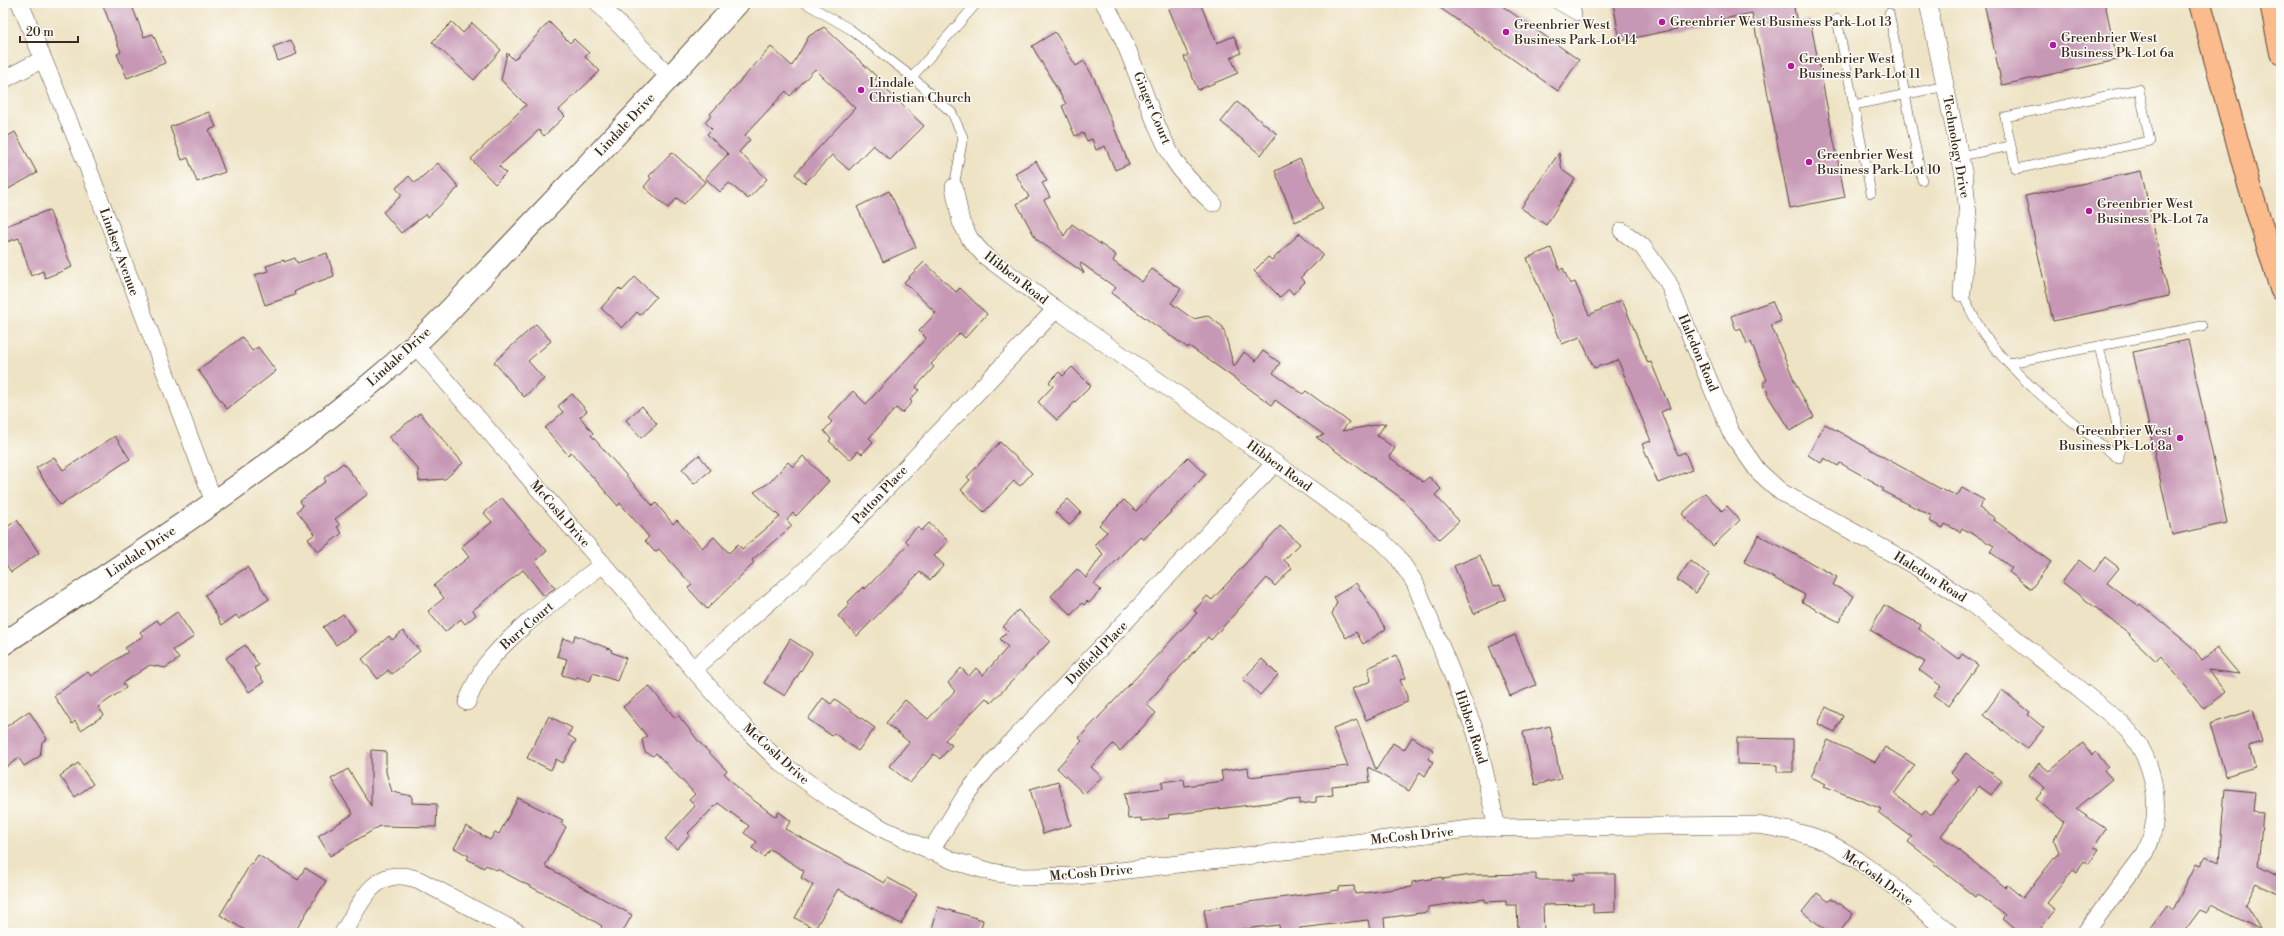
<svg xmlns="http://www.w3.org/2000/svg" width="2284" height="936" font-family="'Libre Bodoni',serif">
  <style>
    .building { fill: #c798b5 }
    .lines { fill: none; stroke-linecap: round; stroke-linejoin: round }
    .service-casing { stroke: #564637; stroke-width: 10 }
    .minor-casing { stroke: #564637; stroke-width: 18 }
    .tertiary-casing { stroke: #564637; stroke-width: 24 }
    .motorway-casing { stroke: #564637; stroke-width: 24 }
    .service { stroke: #fff; stroke-width: 9 }
    .minor { stroke: #fff; stroke-width: 17 }
    .tertiary { stroke: #fff; stroke-width: 22 }
    .motorway { stroke: #fbbb8c; stroke-width: 22 }
    .poi-dot { fill: #b5179e; stroke: #fdfcf7; stroke-width: 1.5 }
    .labels { text-anchor: middle; dominant-baseline: central; stroke-width: 3; stroke-linejoin: round; paint-order: stroke }
    .poi-label { font-size: 13px; fill: #3b2a1e; stroke: #fdfcf7; text-anchor: start }
    .street-label { font-size: 13px; fill: #3b2a1e; stroke: #fdfcf7 }
  </style>
  <rect width="100%" height="100%" fill="#fdfcf7"/>
  <filter id="ink" filterUnits="userSpaceOnUse"><feTurbulence type="fractalNoise" baseFrequency=".025" numOctaves="2"/><feDisplacementMap in="SourceGraphic" scale="8" xChannelSelector="R" yChannelSelector="G"/><feConvolveMatrix kernelMatrix="1 2 1 2 8 2 1 2 1" color-interpolation-filters="sRGB"/></filter>
  <filter id="wash" filterUnits="userSpaceOnUse"><feTurbulence type="fractalNoise" baseFrequency=".012" numOctaves="4" result="noise"/><feDisplacementMap in="SourceGraphic" scale="16" xChannelSelector="R" yChannelSelector="G"/><feGaussianBlur stdDeviation="0.9" result="paint"/><feColorMatrix in="noise" values="0 0 0 0 0 0 0 0 0 0 0 0 0 0 0 0 0 1.4 0 .05"/><feComposite in="paint" operator="in"/></filter>
  <g filter="url(#wash)">
    <rect width="100%" height="100%" fill="#eee3c5"/>
    <g id="blocks">
      <g class="building">
        <polygon points="102,3 131,3 144,37 153,34 165,63 127,78 117,54 121,52"/>
        <polygon points="1170,3 1200,3 1217,43 1234,36 1241,53 1231,58 1238,73 1198,90 1184,57 1188,55 1169,9 1172,8"/>
        <polygon points="1433,3 1498,3 1579,60 1558,91"/>
        <polygon points="1613,3 1793,3 1797,22 1810,20 1845,197 1790,208 1752,13 1620,41"/>
        <polygon points="1984,3 2105,3 2117,60 2002,85"/>
        <polygon points="452,22 463,33 472,23 501,50 474,80 432,42"/>
        <polygon points="549,22 570,43 574,39 589,53 585,57 600,71 559,110 565,116 544,136 539,130 499,166 506,173 495,184 471,159 526,105 501,80 507,53 514,60"/>
        <polygon points="824,27 877,77 875,79 924,126 890,160 873,145 849,170 832,155 805,183 795,174 855,108 815,69 790,96 786,91 745,135 750,140 739,152 767,179 748,199 729,183 720,192 705,178 728,154 707,134 712,129 705,122 711,115 710,114 771,47 792,66 809,36"/>
        <polygon points="1055,32 1076,66 1084,61 1094,78 1129,164 1115,170 1105,146 1096,150 1092,139 1087,141 1083,133 1075,136 1062,106 1066,104 1032,46"/>
        <polygon points="291,40 297,54 278,61 273,47"/>
        <polygon points="1237,102 1277,134 1261,155 1221,122"/>
        <polygon points="209,112 216,127 209,130 225,172 197,182 188,158 182,160 170,127"/>
        <polygon points="15,132 37,173 3,192 3,139"/>
        <polygon points="672,152 705,182 684,204 677,198 668,208 644,187 651,178 649,176"/>
        <polygon points="1559,153 1562,170 1575,179 1546,225 1521,208"/>
        <polygon points="1300,159 1323,209 1295,222 1275,171"/>
        <polygon points="1036,161 1047,181 1042,183 1050,197 1044,200 1064,236 1072,224 1116,255 1113,261 1142,282 1152,269 1181,289 1171,303 1193,319 1208,316 1223,327 1234,367 1244,352 1256,361 1263,351 1280,363 1273,373 1303,394 1306,391 1349,422 1342,431 1386,423 1377,436 1395,448 1389,457 1423,482 1429,477 1441,489 1435,495 1459,521 1439,539 1400,497 1316,437 1324,435 1275,400 1272,405 1189,346 1188,348 1155,325 1111,293 1116,288 1081,263 1080,265 1084,273 1036,239 1017,204 1029,197 1015,173"/>
        <polygon points="438,163 459,187 428,217 426,214 401,233 383,212 402,195 396,188 409,176 415,183"/>
        <polygon points="2141,171 2169,296 2053,321 2025,196"/>
        <polygon points="889,191 916,247 883,262 857,207"/>
        <polygon points="49,210 72,267 45,278 43,271 31,276 19,238 3,243 3,227"/>
        <polygon points="1300,233 1323,255 1301,277 1305,282 1293,294 1289,289 1280,297 1254,271 1268,257 1272,260"/>
        <polygon points="1551,248 1560,270 1563,268 1570,284 1575,282 1589,315 1622,300 1648,363 1651,362 1670,408 1661,412 1678,455 1685,452 1692,470 1658,483 1642,444 1651,441 1618,360 1594,368 1580,337 1562,344 1527,258"/>
        <polygon points="327,253 334,276 304,287 294,292 295,295 265,305 255,275 268,271 266,266 284,260 284,262 295,258 297,263"/>
        <polygon points="924,262 956,292 960,288 987,314 965,338 960,333 931,364 934,367 916,387 919,390 910,400 912,402 902,413 896,408 869,438 873,442 862,454 858,451 850,460 829,441 831,439 824,431 832,422 828,418 853,391 866,404 926,338 919,331 936,313 904,282"/>
        <polygon points="635,277 656,297 640,315 637,312 622,328 601,308 619,288 622,291"/>
        <polygon points="1772,301 1781,321 1771,325 1797,387 1814,417 1790,431 1767,394 1768,393 1763,383 1767,380 1751,342 1747,344 1741,328 1736,330 1731,316"/>
        <polygon points="536,324 551,341 528,361 544,379 524,397 494,362"/>
        <polygon points="242,337 252,351 258,347 276,371 227,409 198,370"/>
        <polygon points="2188,340 2227,523 2172,535 2133,352"/>
        <polygon points="1072,367 1091,386 1057,420 1038,402 1053,386 1049,382 1059,372 1063,376"/>
        <polygon points="572,394 587,411 580,417 593,433 591,435 653,506 656,503 673,524 677,520 702,548 714,537 729,553 738,544 742,549 780,517 754,492 769,483 788,462 793,467 803,456 829,481 796,516 793,513 787,520 792,526 752,560 754,563 707,609 688,588 692,585 659,549 655,552 645,541 649,537 620,503 618,506 571,452 568,455 545,428 563,412 558,406"/>
        <polygon points="642,406 657,424 641,438 626,420"/>
        <polygon points="420,413 463,463 445,479 419,481 418,469 389,437"/>
        <polygon points="1825,424 1946,492 1947,491 1957,496 1962,488 1984,500 1979,508 1995,518 1994,520 2051,562 2031,589 2009,572 2012,568 1990,552 1994,546 1962,528 1960,532 1945,524 1943,528 1929,521 1932,516 1882,491 1884,489 1873,483 1874,482 1840,463 1838,466 1824,458 1821,463 1808,455"/>
        <polygon points="115,436 130,459 60,505 36,468 54,457 63,470"/>
        <polygon points="1000,442 1032,473 1020,486 1014,481 984,512 961,490 970,480 967,477"/>
        <polygon points="699,455 711,470 694,484 682,469"/>
        <polygon points="1188,457 1206,474 1170,513 1143,540 1140,536 1094,584 1101,590 1089,603 1087,601 1084,605 1082,603 1071,615 1051,596 1077,569 1086,578 1103,554 1094,545 1107,532 1099,525 1124,500 1136,511"/>
        <polygon points="343,463 368,494 335,519 340,525 337,527 342,533 318,552 308,539 315,534 297,511 303,506 300,501 326,481 324,478"/>
        <polygon points="1705,493 1722,511 1727,506 1740,520 1713,546 1682,514"/>
        <polygon points="502,498 547,551 535,562 555,588 544,596 523,570 473,610 476,615 465,624 461,619 445,632 428,611 444,598 434,585 469,557 461,547 492,522 484,513"/>
        <polygon points="1068,499 1081,512 1069,525 1055,512"/>
        <polygon points="17,520 39,553 11,572 3,560 3,530"/>
        <polygon points="929,523 948,541 934,556 944,565 930,580 920,572 857,636 838,616 850,604 848,602 863,587 865,589 909,544 905,540 917,527 921,531"/>
        <polygon points="1280,526 1300,544 1284,560 1292,568 1275,586 1267,578 1211,640 1208,637 1146,704 1156,713 1120,751 1113,744 1091,767 1102,777 1084,794 1057,768 1082,741 1079,738 1197,613 1194,611 1207,596 1212,600"/>
        <polygon points="1759,535 1837,577 1833,585 1854,596 1839,622 1802,602 1805,595 1744,562"/>
        <polygon points="1480,555 1493,587 1500,585 1506,599 1474,614 1454,566"/>
        <polygon points="2105,557 2119,568 2107,583 2138,606 2140,604 2193,648 2202,660 2217,648 2239,674 2208,670 2225,692 2204,709 2161,656 2156,661 2129,635 2130,634 2062,582 2079,560 2094,572"/>
        <polygon points="1690,561 1709,574 1696,593 1677,580"/>
        <polygon points="247,567 269,599 239,619 236,615 222,625 205,595"/>
        <polygon points="1356,583 1386,629 1363,644 1356,632 1346,638 1332,614 1337,602 1334,597"/>
        <polygon points="1884,605 1921,625 1919,629 1959,659 1962,654 1978,665 1949,706 1934,695 1941,686 1919,670 1925,662 1870,630"/>
        <polygon points="1018,610 1050,641 991,703 986,698 945,740 952,745 940,759 934,754 910,783 889,766 909,742 886,723 905,700 928,719 955,691 948,683 961,668 969,676 976,668 983,675 1008,647 1000,639 1008,631 1003,627"/>
        <polygon points="177,612 194,637 173,650 179,659 165,668 150,665 123,683 126,688 98,707 104,715 81,730 75,721 72,724 54,696 88,672 91,676 128,652 125,648 143,636 140,632 157,620 160,624"/>
        <polygon points="343,614 355,632 336,645 323,627"/>
        <polygon points="403,631 420,651 392,674 388,670 378,679 362,659 389,636 392,640"/>
        <polygon points="575,635 612,650 611,652 626,658 617,681 593,673 590,681 577,677 576,679 562,675 567,659 557,656 563,638 573,642"/>
        <polygon points="1515,635 1536,685 1510,696 1489,646"/>
        <polygon points="790,639 812,653 785,696 764,683"/>
        <polygon points="245,645 259,665 254,668 264,682 249,692 226,658"/>
        <polygon points="1396,655 1406,678 1400,680 1407,696 1407,702 1366,720 1352,689 1371,681 1368,668"/>
        <polygon points="1262,659 1278,675 1260,695 1243,679"/>
        <polygon points="649,686 675,718 678,715 700,743 727,771 724,773 741,791 776,817 779,812 791,821 785,829 884,883 888,878 917,894 901,924 838,889 815,929 795,918 813,885 801,878 804,871 770,849 764,857 752,848 757,842 744,833 749,826 718,803 688,833 690,835 677,849 665,839 695,806 689,800 695,794 656,753 653,756 645,752 642,740 647,736 623,707"/>
        <polygon points="2002,690 2030,712 2028,715 2044,728 2027,749 1983,715"/>
        <polygon points="823,698 831,704 835,699 875,728 858,751 834,733 832,736 808,719"/>
        <polygon points="1826,707 1843,716 1835,732 1818,724"/>
        <polygon points="2253,710 2262,742 2249,746 2255,767 2226,776 2210,724"/>
        <polygon points="29,711 47,739 42,742 40,756 24,766 19,758 3,769 3,729"/>
        <polygon points="549,716 572,728 568,735 576,740 563,763 556,759 551,770 527,758"/>
        <polygon points="1357,720 1376,770 1393,743 1404,750 1412,737 1433,750 1428,759 1433,762 1425,776 1420,772 1409,791 1368,767 1370,782 1332,786 1333,795 1316,797 1316,802 1300,804 1300,799 1168,815 1169,818 1141,821 1141,818 1128,819 1125,793 1163,788 1162,782 1184,779 1185,786 1223,781 1221,771 1248,767 1249,777 1348,766 1333,729"/>
        <polygon points="1550,726 1561,779 1535,785 1523,732"/>
        <polygon points="1737,738 1793,739 1793,772 1777,772 1777,765 1737,764"/>
        <polygon points="1828,740 1875,762 1885,747 1915,765 1894,794 1922,814 1925,810 1931,815 1959,779 1951,773 1966,753 2002,781 1991,795 1979,786 1941,836 2005,887 2007,885 2023,898 2059,852 2054,840 2064,822 2036,799 2045,788 2029,775 2039,763 2049,771 2083,743 2092,755 2096,752 2108,767 2104,770 2112,779 2076,809 2106,829 2094,847 2099,849 2089,864 2084,861 2077,873 2073,870 2047,903 2055,910 2037,933 2020,933 2003,919 2006,916 1977,894 1975,897 1933,863 1934,862 1908,842 1912,837 1879,813 1882,809 1824,786 1826,784 1811,777"/>
        <polygon points="371,750 386,751 386,772 392,792 412,796 412,803 437,804 436,827 380,826 330,856 318,836 353,814 331,779 348,769 371,806"/>
        <polygon points="78,763 93,784 75,797 60,776"/>
        <polygon points="1058,781 1071,825 1043,834 1030,789"/>
        <polygon points="2225,789 2255,792 2253,812 2263,813 2258,866 2281,878 2281,896 2256,883 2245,904 2261,930 2211,905 2207,913 2200,910 2183,933 2146,933 2167,905 2173,910 2196,864 2200,866 2206,856 2219,862"/>
        <polygon points="518,798 563,820 561,823 566,827 545,866 632,915 622,933 599,933 602,926 579,912 497,869 496,870 486,865 484,868 467,859 469,856 454,848 466,826 490,840 495,832 499,834"/>
        <polygon points="258,855 298,880 305,868 326,881 294,933 250,933 220,915 251,863 252,864"/>
        <polygon points="1536,874 1536,880 1574,880 1573,874 1615,874 1615,912 1593,913 1593,904 1543,905 1544,933 1518,933 1517,905 1506,905 1506,901 1485,902 1485,899 1428,907 1428,912 1384,918 1385,929 1370,931 1368,920 1300,928 1301,933 1280,933 1279,925 1208,933 1204,910 1226,905 1339,890 1339,887 1354,886 1355,894 1412,887 1412,882 1442,877 1442,879 1472,875"/>
        <polygon points="1817,893 1828,901 1831,898 1853,914 1839,933 1830,933 1802,912"/>
        <polygon points="938,907 983,920 980,933 931,933"/>
      </g>
    </g>
  </g>
  <g filter="url(#ink)">
    <use href="#blocks" fill-opacity="0" stroke="#564637" stroke-width="1"/>
    <g class="lines">
      <defs>
        <g id="service">
          <polyline points="805,3 850,29 912,77 977,3"/>
          <polyline points="1554,3 1577,16 1575,3"/>
          <polyline points="1889,13 1922,180"/>
          <polyline points="1837,19 1871,193"/>
          <polyline points="912,77 952,113 963,137 954,187"/>
          <polyline points="1854,105 1946,86"/>
          <polyline points="1960,156 2011,146 2016,169 2150,141 2139,89 2005,117 2011,146"/>
          <path d="M1962 293C1969 307 1976 323 1985 336 2022 385 2071 420 2119 459L2120 439 2099 346 2009 363"/>
          <polyline points="2099,346 2202,326"/>
        </g>
        <g id="minor">
          <polyline points="20,3 87,165 214,502"/>
          <polyline points="598,3 670,77"/>
          <path d="M1104 3C1135 52 1145 110 1174 160 1185 177 1199 190 1213 203"/>
          <polyline points="1928,3 1964,176 1968,215 1962,293"/>
          <polyline points="3,80 43,59"/>
          <polyline points="954,187 961,222 970,239 985,256 1056,309 1275,463 1380,539 1397,556 1415,583 1476,733 1497,828"/>
          <path d="M1622 231 1642 246 1668 282 1730 431 1758 471 1781 492 1915 566 1971 603 2120 722C2155 755 2165 808 2146 852L2085 933"/>
          <path d="M415 345 693 669 747 730 781 763 831 799 885 830 954 861 992 872 1022 877 1078 876 1478 828 1757 825C1777 828 1798 831 1817 838 1866 858 1909 900 1950 933"/>
          <polyline points="693,669 801,574 844,533 1056,309"/>
          <path d="M467 702C472 690 478 677 485 666 514 628 565 594 603 564"/>
          <polyline points="930,852 967,793 989,766 1275,463"/>
          <path d="M343 933C356 912 370 874 400 876 406 876 413 878 419 880L519 933"/>
        </g>
        <path id="tertiary" d="M3 644C131 558 262 476 380 376 430 334 474 284 519 237 593 160 666 82 738 3"/>
        <g id="motorway">
          <polyline points="2200,3 2249,185 2281,289"/>
          <polyline points="2271,3 2281,53"/>
        </g>
      </defs>
      <use href="#service" class="service-casing"/>
      <use href="#minor" class="minor-casing"/>
      <use href="#tertiary" class="tertiary-casing"/>
      <use href="#motorway" class="motorway-casing"/>
      <use href="#service" class="service"/>
      <use href="#minor" class="minor"/>
      <use href="#tertiary" class="tertiary"/>
      <use href="#motorway" class="motorway"/>
    </g>
  </g>
  <g class="poi-dot">
    <circle cx="1662" cy="22" r="4"/>
    <circle cx="1506" cy="32" r="4"/>
    <circle cx="2053" cy="45" r="4"/>
    <circle cx="1791" cy="66" r="4"/>
    <circle cx="861" cy="90" r="4"/>
    <circle cx="1809" cy="162" r="4"/>
    <circle cx="2089" cy="211" r="4"/>
    <circle cx="2180" cy="438" r="4"/>
  </g>
  <g class="labels">
    <g class="poi-label">
      <text x="1670" y="22">Greenbrier West Business Park-Lot 13</text>
      <text x="1514" y="25">Greenbrier West<tspan x="1514" dy="15">Business Park-Lot 14</tspan></text>
      <text x="2061" y="38">Greenbrier West<tspan x="2061" dy="15">Business Pk-Lot 6a</tspan></text>
      <text x="1799" y="59">Greenbrier West<tspan x="1799" dy="15">Business Park-Lot 11</tspan></text>
      <text x="869" y="83">Lindale<tspan x="869" dy="15">Christian Church</tspan></text>
      <text x="1817" y="155">Greenbrier West<tspan x="1817" dy="15">Business Park-Lot 10</tspan></text>
      <text x="2097" y="204">Greenbrier West<tspan x="2097" dy="15">Business Pk-Lot 7a</tspan></text>
      <text x="2172" y="431" text-anchor="end">Greenbrier West<tspan x="2172" dy="15">Business Pk-Lot 8a</tspan></text>
    </g>
    <g class="street-label">
      <text transform="translate(1152 108) rotate(67)">Ginger Court</text>
      <text transform="translate(625 125) rotate(-47)">Lindale Drive</text>
      <text transform="translate(1956 147) rotate(80)">Technology Drive</text>
      <text transform="translate(119 252) rotate(70)">Lindsey Avenue</text>
      <text transform="translate(1016 278) rotate(38)">Hibben Road</text>
      <text transform="translate(1698 353) rotate(67)">Haledon Road</text>
      <text transform="translate(399 357) rotate(-42)">Lindale Drive</text>
      <text transform="translate(1279 466) rotate(36)">Hibben Road</text>
      <text transform="translate(880 495) rotate(-47)">Patton Place</text>
      <text transform="translate(560 514) rotate(49)">McCosh Drive</text>
      <text transform="translate(141 552) rotate(-34)">Lindale Drive</text>
      <text transform="translate(1930 577) rotate(32)">Haledon Road</text>
      <text transform="translate(527 626) rotate(-41)">Burr Court</text>
      <text transform="translate(1097 653) rotate(-46)">Duffield Place</text>
      <text transform="translate(1471 727) rotate(72)">Hibben Road</text>
      <text transform="translate(776 754) rotate(42)">McCosh Drive</text>
      <text transform="translate(1412 836) rotate(-6)">McCosh Drive</text>
      <text transform="translate(1091 873) rotate(-5)">McCosh Drive</text>
      <text transform="translate(1878 878) rotate(36)">McCosh Drive</text>
    </g>
  </g>
  <rect width="2284" height="936" fill="none" stroke="#fdfcf7" stroke-width="16"/>
  <path d="M20 36v6h58v-6" fill="none" stroke="#3b2a1e" stroke-width="2"/>
  <text x="26" y="36" font-size="12" fill="#3b2a1e" stroke="#fdfcf7" stroke-width="3" paint-order="stroke">20 m</text>
</svg>
